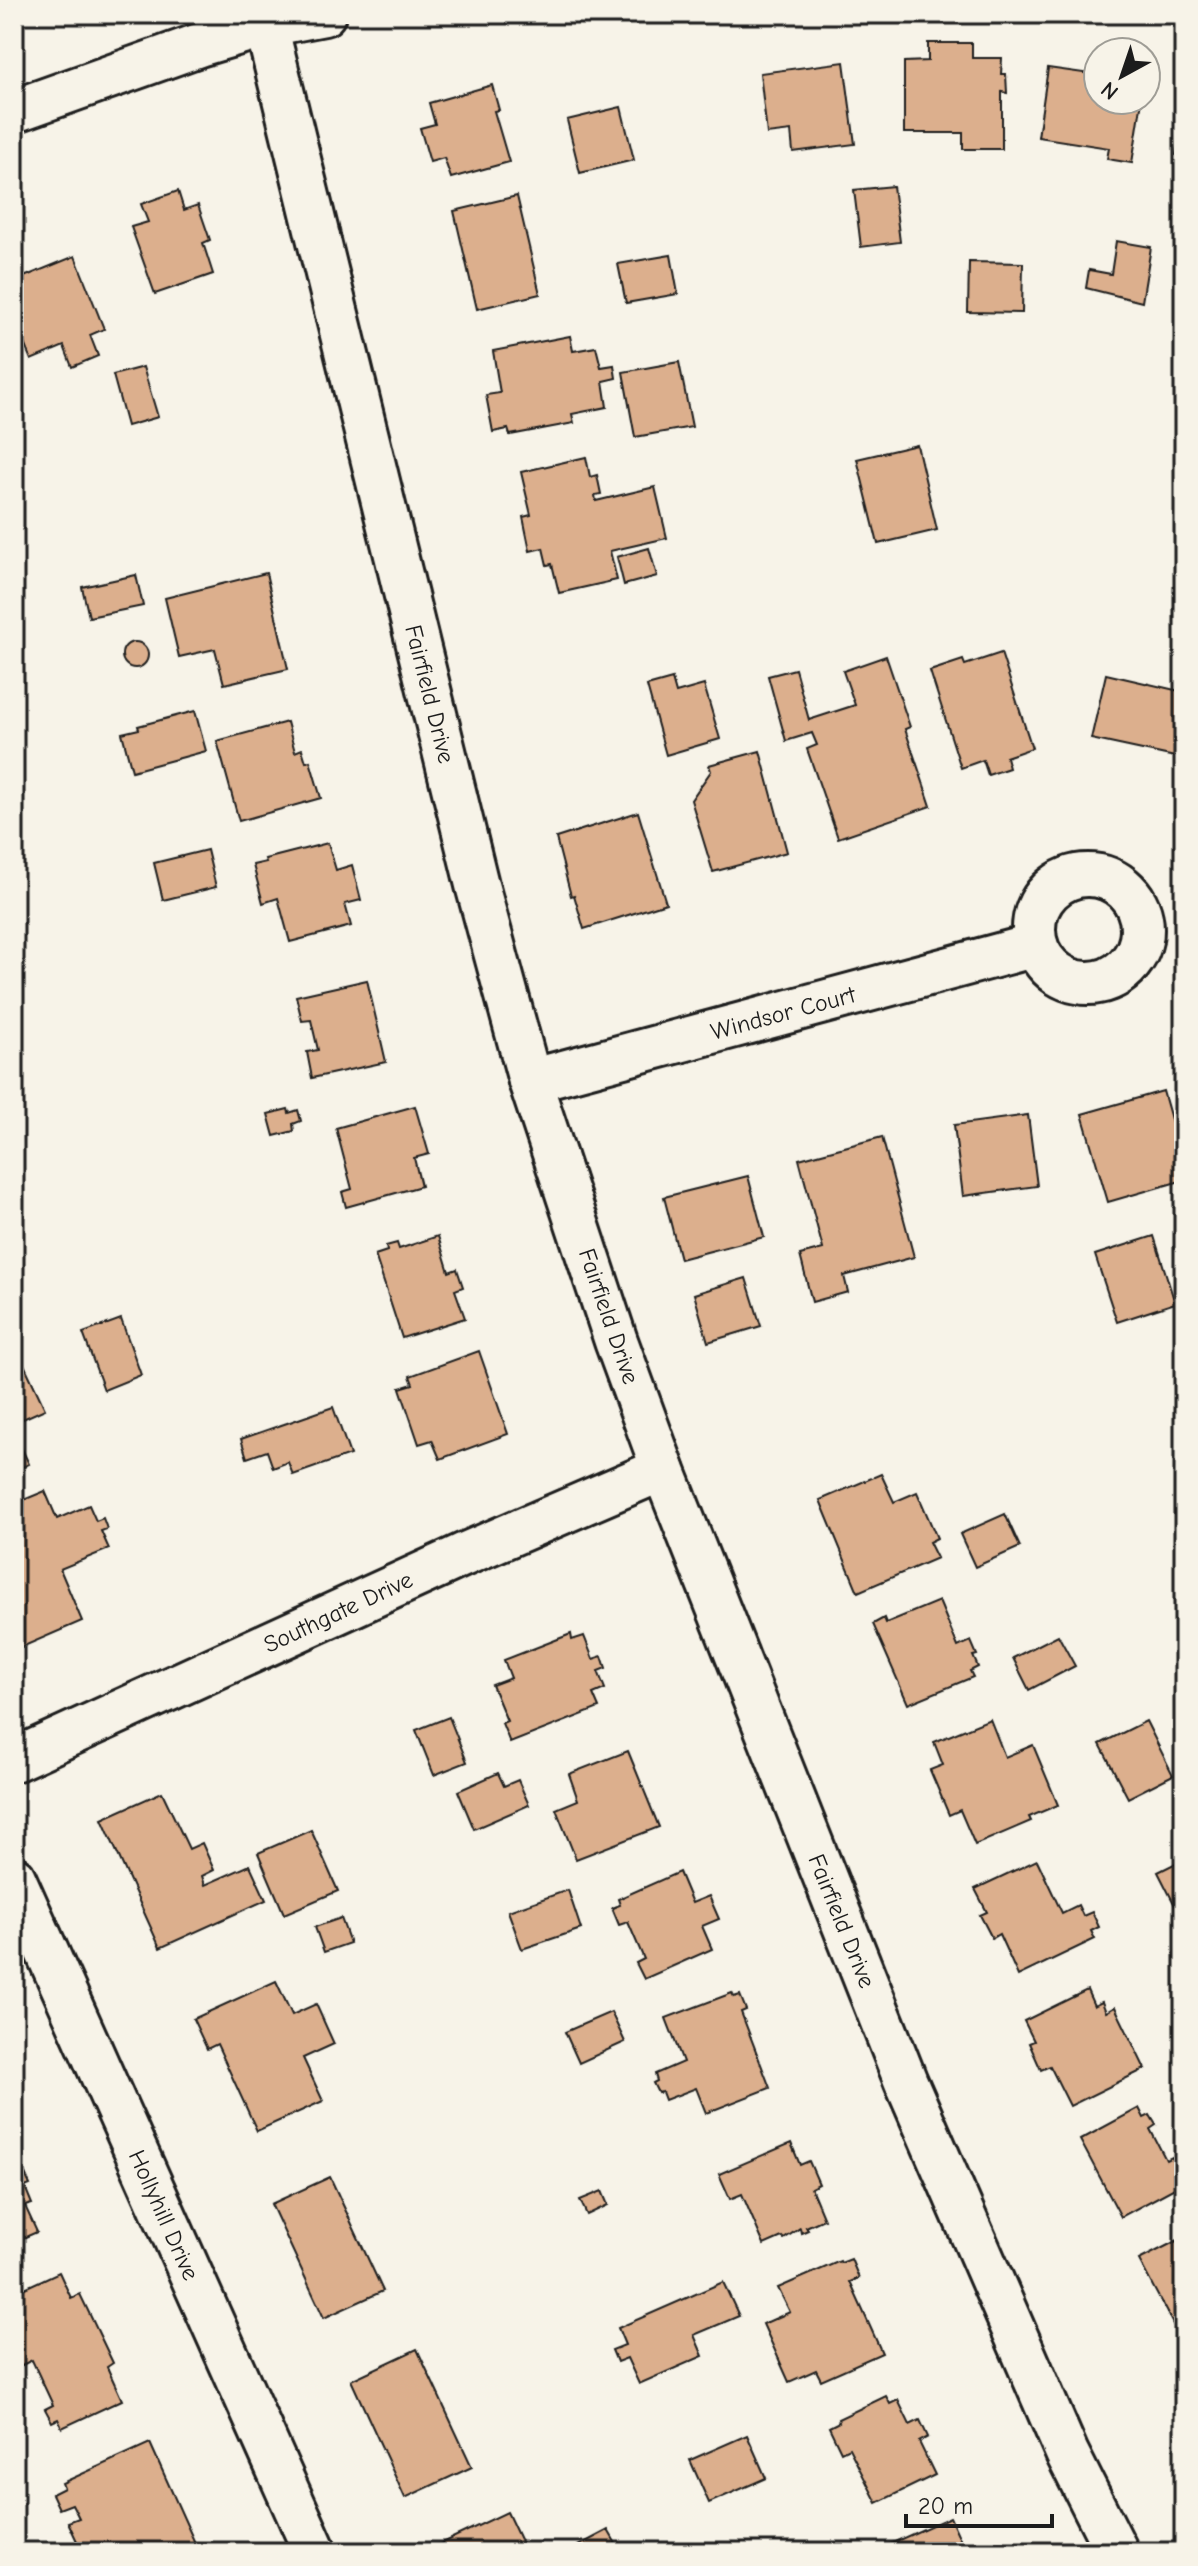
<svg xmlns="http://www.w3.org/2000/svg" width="1198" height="2566" font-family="'Comic Neue',sans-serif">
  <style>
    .building { fill: #dcaf8d; stroke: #1c1c1c; stroke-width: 2 }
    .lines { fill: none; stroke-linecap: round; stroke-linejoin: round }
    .minor-casing { stroke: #1c1c1c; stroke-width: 48 }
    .minor { stroke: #f7f3e8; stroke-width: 42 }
    .labels { text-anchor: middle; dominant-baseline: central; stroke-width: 7; stroke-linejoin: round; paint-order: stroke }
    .street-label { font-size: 24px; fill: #1c1c1c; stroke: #f7f3e8 }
  </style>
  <rect width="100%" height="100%" fill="#f7f3e8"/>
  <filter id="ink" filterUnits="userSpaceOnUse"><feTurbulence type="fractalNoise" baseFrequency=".0125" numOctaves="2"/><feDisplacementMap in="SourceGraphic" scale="16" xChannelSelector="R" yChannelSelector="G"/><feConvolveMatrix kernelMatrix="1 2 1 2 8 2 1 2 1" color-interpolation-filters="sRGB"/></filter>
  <g filter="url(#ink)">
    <g class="building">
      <polygon points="928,43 972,43 972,58 1002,58 1001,74 1006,74 1007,93 1002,92 1002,149 963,149 963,133 904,133 904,62 928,61"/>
      <polygon points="844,62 855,144 793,152 791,131 767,134 760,73"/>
      <polygon points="1048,68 1098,75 1098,100 1142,100 1132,163 1107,159 1109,148 1038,137"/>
      <polygon points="492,85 499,110 494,111 509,162 451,178 444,158 430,162 420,128 435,124 429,103"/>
      <polygon points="1184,92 1184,156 1176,155"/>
      <polygon points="621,107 634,160 580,173 567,120"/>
      <polygon points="893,186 900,242 861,247 854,190"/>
      <polygon points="178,191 184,210 198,205 210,240 203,243 213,274 155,294 131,227 148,222 141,204"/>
      <polygon points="517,196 540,294 477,309 454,211"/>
      <polygon points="1116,241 1151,247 1142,302 1086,288 1089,270 1111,274"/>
      <polygon points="671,255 678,294 626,303 618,264"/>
      <polygon points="75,256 104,329 90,335 98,356 72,367 64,346 31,360 18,329 15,330 14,326 14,281"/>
      <polygon points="969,262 1023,263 1022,313 968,312"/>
      <polygon points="570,336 573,351 596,347 601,367 614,365 616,378 603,381 607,407 572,414 574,423 510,435 508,429 493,432 486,395 500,393 493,351"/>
      <polygon points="679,362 692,427 635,437 623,372"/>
      <polygon points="143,367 158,417 127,426 113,375"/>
      <polygon points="917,445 937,530 878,544 857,459"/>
      <polygon points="586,457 590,477 597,475 601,494 595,495 596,501 655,487 667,538 610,551 617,580 559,593 552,564 547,565 543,548 530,551 523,517 531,515 521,472"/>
      <polygon points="649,548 657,576 624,585 617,557"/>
      <polygon points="266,573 288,669 224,684 215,649 179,657 165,598"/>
      <polygon points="136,575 143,606 89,617 82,587"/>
      <circle cx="135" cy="655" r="13"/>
      <polygon points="1001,653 1032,748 1006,757 1009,768 988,775 983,760 961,768 930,671 963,660 965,665"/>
      <polygon points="886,656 910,727 905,729 931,806 838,838 807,749 817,745 812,733 786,741 768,676 795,669 809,720 855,705 843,671"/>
      <polygon points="1106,674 1184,692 1184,717 1175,757 1091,739"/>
      <polygon points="672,679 676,693 704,685 720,739 666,755 647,686"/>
      <polygon points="195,711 206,751 132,771 122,733 139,729 138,726"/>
      <polygon points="287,722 295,752 302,749 306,762 310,761 321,798 239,821 217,741"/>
      <polygon points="760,751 787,852 713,872 691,800 711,771 709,765"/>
      <polygon points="638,812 666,903 584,929 574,895 571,896 556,838"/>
      <polygon points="328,843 336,870 352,865 361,900 345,904 351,926 290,942 278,898 263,903 253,865 266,862 265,859"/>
      <polygon points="207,850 216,887 163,900 154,863"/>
      <polygon points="367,980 386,1062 312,1078 307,1052 318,1050 311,1020 302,1021 296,996"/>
      <polygon points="1163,1091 1184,1165 1184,1180 1108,1202 1082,1114"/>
      <polygon points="415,1106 429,1154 414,1158 421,1186 346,1207 342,1192 352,1189 336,1128"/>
      <polygon points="288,1109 289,1113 298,1110 301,1121 293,1124 294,1131 274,1136 268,1114"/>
      <polygon points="1028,1115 1037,1186 963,1196 954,1125"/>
      <polygon points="882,1137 914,1257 844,1276 848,1292 812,1302 800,1255 823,1249 799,1159"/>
      <polygon points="748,1176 764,1237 680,1259 664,1197"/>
      <polygon points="438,1236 449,1272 457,1269 463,1287 455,1290 465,1318 402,1338 375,1255 387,1251 386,1246 397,1243 399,1249"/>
      <polygon points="1154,1236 1175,1303 1117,1322 1095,1255"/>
      <polygon points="746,1278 761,1326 708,1342 694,1294"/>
      <polygon points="121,1319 141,1375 104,1390 83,1333"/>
      <polygon points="14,1343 45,1409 14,1423"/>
      <polygon points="479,1351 508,1434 440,1459 432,1440 419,1444 400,1388 413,1384 410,1376"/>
      <polygon points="333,1407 350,1455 293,1475 288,1462 273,1468 267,1451 247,1458 241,1439"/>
      <polygon points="14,1432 29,1464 14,1471"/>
      <polygon points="881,1474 894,1502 917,1492 937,1538 929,1542 937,1558 858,1592 820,1500"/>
      <polygon points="45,1491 57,1519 89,1505 96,1521 103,1518 107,1529 101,1531 109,1549 60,1569 82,1621 22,1647 14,1629 14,1504"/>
      <polygon points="1005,1514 1020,1547 975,1567 960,1534"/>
      <polygon points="939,1601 958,1647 971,1641 977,1655 973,1656 978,1667 970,1671 973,1677 908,1704 873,1624 884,1618 886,1623"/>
      <polygon points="571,1634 572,1640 584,1636 593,1659 602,1656 606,1668 598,1671 605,1689 593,1694 599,1708 510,1743 502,1723 507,1721 492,1685 511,1678 504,1660"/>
      <polygon points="1058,1635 1075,1666 1029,1690 1013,1658"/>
      <polygon points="449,1717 467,1762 434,1775 416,1730"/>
      <polygon points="990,1719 1005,1757 1033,1745 1058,1805 1029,1817 1031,1821 975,1845 960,1810 949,1815 930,1770 943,1765 934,1742"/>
      <polygon points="1146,1721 1173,1775 1128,1798 1100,1744"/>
      <polygon points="628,1751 659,1827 576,1859 556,1809 578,1800 569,1774"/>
      <polygon points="498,1773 504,1786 518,1780 529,1805 474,1829 458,1791"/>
      <polygon points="162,1792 189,1849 202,1843 214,1870 202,1876 205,1885 250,1865 266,1900 160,1948 102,1819"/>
      <polygon points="311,1830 338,1891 284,1914 258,1853"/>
      <polygon points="1184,1859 1184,1923 1158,1872"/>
      <polygon points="1037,1860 1062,1913 1078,1905 1083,1916 1092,1912 1099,1927 1091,1931 1095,1939 1018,1976 999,1934 992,1938 980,1915 987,1912 975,1889"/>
      <polygon points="679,1872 692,1903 709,1896 719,1919 702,1926 712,1949 644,1979 636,1963 644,1959 628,1922 619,1925 612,1908 620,1905 618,1899"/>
      <polygon points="568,1890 581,1929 522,1949 508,1911"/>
      <polygon points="341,1918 350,1943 324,1952 315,1927"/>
      <polygon points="276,1981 292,2015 316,2004 334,2044 303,2058 323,2101 257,2131 217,2044 207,2049 193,2019"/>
      <polygon points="1087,1990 1094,2006 1102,2002 1106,2012 1115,2007 1145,2069 1070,2106 1050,2066 1041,2070 1029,2043 1034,2041 1024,2021"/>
      <polygon points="732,1993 734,1997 740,1995 746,2010 741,2012 770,2088 706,2113 696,2088 665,2100 662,2092 658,2093 653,2083 657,2081 655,2074 683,2062 666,2018"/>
      <polygon points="611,2012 625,2042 579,2063 565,2032"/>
      <polygon points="1139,2108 1144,2118 1150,2115 1156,2125 1150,2129 1166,2160 1172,2157 1184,2183 1121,2217 1080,2140"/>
      <polygon points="791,2143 800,2165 809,2161 819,2184 811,2188 824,2219 806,2227 808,2230 801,2233 800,2228 784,2239 782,2237 764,2245 742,2194 730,2199 719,2174"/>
      <polygon points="14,2150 30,2185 25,2187 32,2204 25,2206 37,2232 14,2242"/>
      <polygon points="330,2177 383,2291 324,2318 271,2204"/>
      <polygon points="602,2191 608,2205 587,2215 580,2200"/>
      <polygon points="1184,2237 1184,2326 1176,2330 1139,2260"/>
      <polygon points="851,2259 859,2278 850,2282 882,2353 821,2380 816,2370 789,2382 763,2324 790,2312 778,2288 840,2261 841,2263"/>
      <polygon points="59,2272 71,2298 80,2294 113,2363 107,2367 122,2400 62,2428 58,2419 52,2422 45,2409 53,2405 32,2360 16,2368 14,2363 14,2293"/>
      <polygon points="723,2282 739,2316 694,2335 703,2356 639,2384 627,2358 617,2362 612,2350 625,2345 618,2328"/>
      <polygon points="417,2349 472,2467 405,2498 351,2380"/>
      <polygon points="886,2396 890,2404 898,2400 910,2425 920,2420 928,2437 919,2442 935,2475 877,2503 849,2448 841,2452 829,2427 839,2422 838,2419"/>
      <polygon points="747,2435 766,2478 709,2503 690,2460"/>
      <polygon points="150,2443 199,2552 82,2552 68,2522 79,2518 72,2504 59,2509 52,2494 64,2488 62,2483"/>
      <polygon points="507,2512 526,2552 425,2552 425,2551"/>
      <polygon points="950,2517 966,2552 886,2552 885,2550 891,2547 890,2544"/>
      <polygon points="608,2530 619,2549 613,2552 581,2552 578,2546"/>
    </g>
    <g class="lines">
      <defs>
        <g id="minor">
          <polyline points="266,25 477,885 530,1081 616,1341 663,1469 906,2082 1067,2453 1117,2552"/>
          <polyline points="14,111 199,45 266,25 324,14"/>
          <circle cx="1088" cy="929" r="54"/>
          <polyline points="530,1081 1036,945"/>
          <polyline points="14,1760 463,1555 663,1469"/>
          <polyline points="14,1878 315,2552"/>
        </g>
      </defs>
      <use href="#minor" class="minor-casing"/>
      <use href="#minor" class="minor"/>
    </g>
  </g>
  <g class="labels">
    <g class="street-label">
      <text transform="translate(430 694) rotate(76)">Fairfield Drive</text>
      <text transform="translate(783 1013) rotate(-15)">Windsor Court</text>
      <text transform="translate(609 1316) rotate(71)">Fairfield Drive</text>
      <text transform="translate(338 1612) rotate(-25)">Southgate Drive</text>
      <text transform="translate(842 1921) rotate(68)">Fairfield Drive</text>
      <text transform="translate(164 2215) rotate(66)">Hollyhill Drive</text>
    </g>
  </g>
  <rect width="1198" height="2566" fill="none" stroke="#f7f3e8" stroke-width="48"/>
  <rect x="24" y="24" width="1150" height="2518" fill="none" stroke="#1c1c1c" stroke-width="3" filter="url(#ink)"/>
  <g transform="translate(1122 76) rotate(220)"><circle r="38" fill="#f7f3e8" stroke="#9f9d96" stroke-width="2"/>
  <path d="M0-6L14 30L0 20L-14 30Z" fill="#1c1c1c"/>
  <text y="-12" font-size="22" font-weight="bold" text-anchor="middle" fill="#1c1c1c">N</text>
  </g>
  <path d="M906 2514v12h146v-12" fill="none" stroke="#1c1c1c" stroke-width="4"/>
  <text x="918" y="2514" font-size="24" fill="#1c1c1c" stroke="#f7f3e8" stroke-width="6" paint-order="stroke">20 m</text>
</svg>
